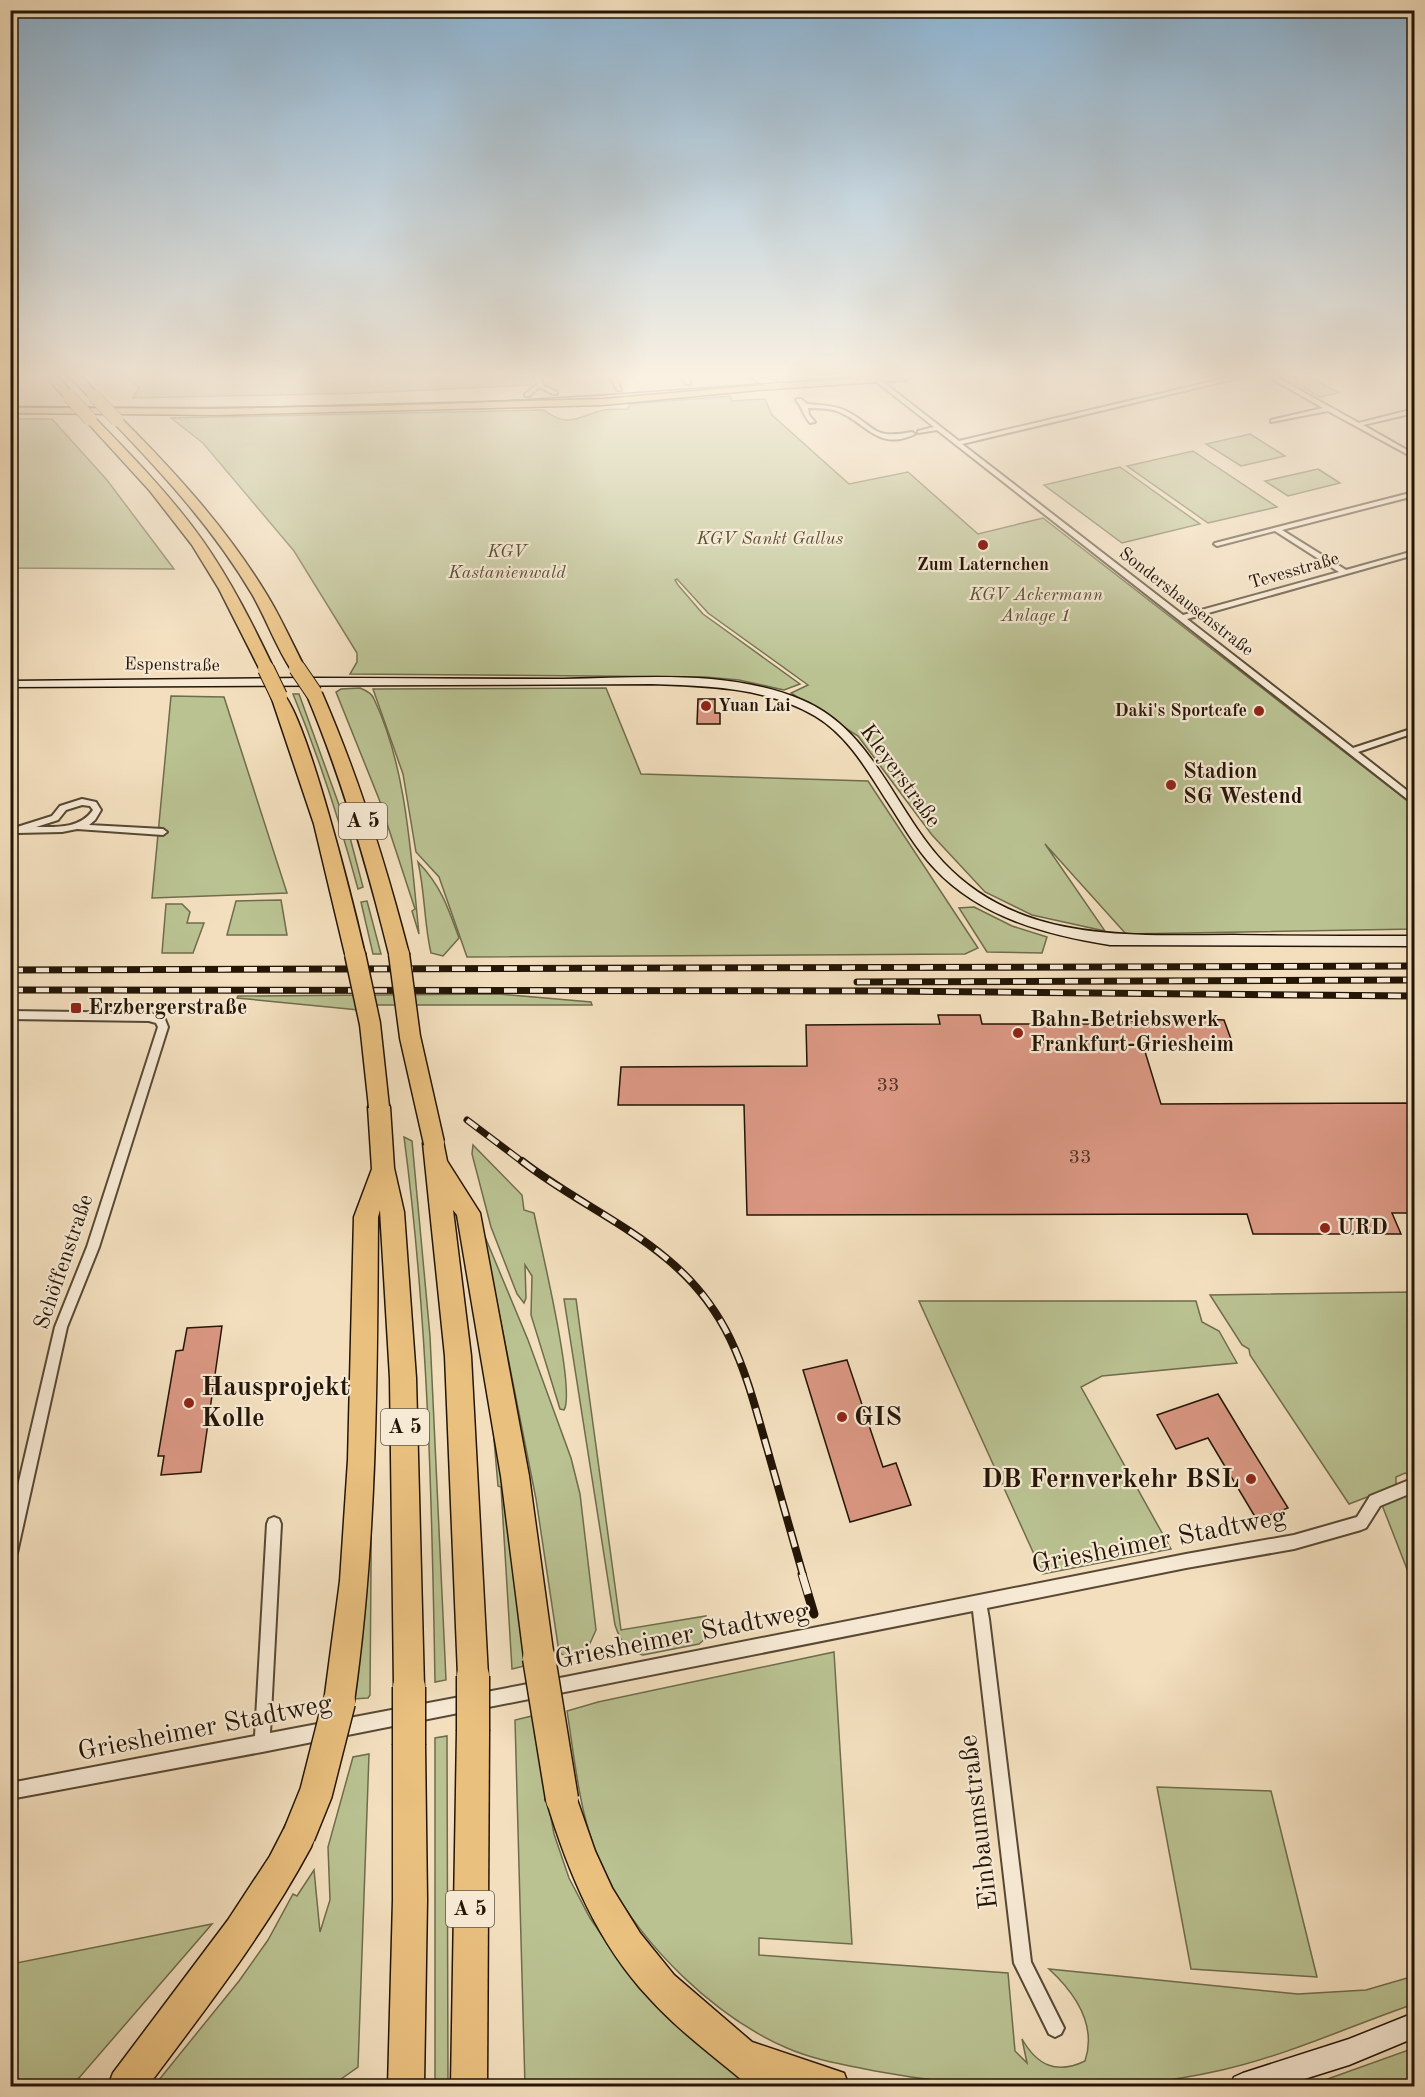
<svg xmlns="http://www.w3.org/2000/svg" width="1425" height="2097" font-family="'Old Standard TT',serif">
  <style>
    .green { fill: #bac292; stroke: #6f6c4c; stroke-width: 1.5 }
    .building { fill: #da9783; stroke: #241506; stroke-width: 1.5 }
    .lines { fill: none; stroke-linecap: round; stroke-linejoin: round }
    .street-casing { stroke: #584834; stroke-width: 4 }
    .secondary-casing { stroke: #241506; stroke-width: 3 }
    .primary-casing { stroke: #241506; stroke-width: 3 }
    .highway-casing { stroke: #241506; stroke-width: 3 }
    .street { fill: #f7ead5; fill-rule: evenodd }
    .secondary { fill: #f7ead5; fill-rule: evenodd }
    .primary { fill: #eac07f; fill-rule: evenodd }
    .highway { fill: #eac07f; fill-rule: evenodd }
    .tram { stroke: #241506; stroke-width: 1.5 }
    .rail-far2-casing { stroke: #241506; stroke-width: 7 }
    .rail-far1-casing { stroke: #241506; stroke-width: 8 }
    .rail-casing { stroke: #241506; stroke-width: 9 }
    .rail-far2 { stroke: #f7ead5; stroke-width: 4.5; stroke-dasharray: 13; stroke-linecap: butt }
    .rail-far1 { stroke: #f7ead5; stroke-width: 5; stroke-dasharray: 16; stroke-linecap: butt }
    .rail { stroke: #f7ead5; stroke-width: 7; stroke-dasharray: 21; stroke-linecap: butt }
    .highway-bridge-far3-casing { stroke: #241506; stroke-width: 14; stroke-linecap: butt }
    .highway-bridge-far2-casing { stroke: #241506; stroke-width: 18; stroke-linecap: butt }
    .highway-bridge-far1-casing { stroke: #241506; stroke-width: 23; stroke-linecap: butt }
    .highway-bridge-casing { stroke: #241506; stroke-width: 35; stroke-linecap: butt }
    .highway-bridge-far3 { stroke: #eac07f; stroke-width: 13 }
    .highway-bridge-far2 { stroke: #eac07f; stroke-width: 16 }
    .highway-bridge-far1 { stroke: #eac07f; stroke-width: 20 }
    .highway-bridge { stroke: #eac07f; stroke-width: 32 }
    .poi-dot { fill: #8f2418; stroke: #f7ead5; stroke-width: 2 }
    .labels { text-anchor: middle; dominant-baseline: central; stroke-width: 4.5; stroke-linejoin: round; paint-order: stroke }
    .far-park-label { font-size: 18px; font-style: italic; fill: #585237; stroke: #f7ead5 }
    .far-poi-label { font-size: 18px; font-weight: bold; fill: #241506; stroke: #f7ead5 }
    .far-street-label { font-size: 18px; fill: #241506; stroke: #f7ead5 }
    .number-label { font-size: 20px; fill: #523625 }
    .shield { fill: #f7ead5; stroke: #635544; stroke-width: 1.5 }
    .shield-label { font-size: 21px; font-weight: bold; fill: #241506 }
    .poi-label { font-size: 22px; font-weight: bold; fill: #241506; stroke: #f7ead5; text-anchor: start }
    .street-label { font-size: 22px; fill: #241506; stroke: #f7ead5 }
    .near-poi-label { font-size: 27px; font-weight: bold; fill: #241506; stroke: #f7ead5; text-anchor: start }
    .near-street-label { font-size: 27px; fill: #241506; stroke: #f7ead5 }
  </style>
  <rect width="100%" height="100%" fill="#f3dfbe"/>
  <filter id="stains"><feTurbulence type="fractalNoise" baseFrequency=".00333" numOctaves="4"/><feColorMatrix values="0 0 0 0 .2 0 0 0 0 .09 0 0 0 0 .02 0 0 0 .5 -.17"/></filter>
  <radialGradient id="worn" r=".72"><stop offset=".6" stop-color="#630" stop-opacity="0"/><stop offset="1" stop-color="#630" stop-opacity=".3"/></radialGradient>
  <g class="green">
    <polygon points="126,377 529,377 531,385 364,393 133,398 139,388"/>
    <polygon points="1284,377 1310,377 1339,393 1320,397"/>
    <path d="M730 396 732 401 765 399 772 415 849 484 908 472 978 534 1043 518 1414 806V929L1126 934 1045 844 1105 931 1032 915 985 892 932 835 858 736 791 693 808 685 708 613 677 579 675 580 678 585 703 614 800 684 784 690 739 680 706 677 350 674 357 662V653L294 551 203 443 171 418 544 410C570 430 579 415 604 410 611 409 620 409 628 409L630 404Z"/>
    <polygon points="11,419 52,419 107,480 174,569 11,568"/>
    <polygon points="1250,434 1285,456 1241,466 1206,444"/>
    <polygon points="1193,451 1277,507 1208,523 1127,466"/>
    <polygon points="1120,467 1200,524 1122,543 1044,485"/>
    <polygon points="1318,469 1340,483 1288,496 1265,481"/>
    <path d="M360 688C365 690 372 693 374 699 407 768 411 858 419 934L412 911 415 909 379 799 336 692 341 689Z"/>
    <polygon points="606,688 641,774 868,781 978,948 965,954 467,957 439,877 416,852 403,774 373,689"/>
    <path d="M293 694H299L348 830 363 887 358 889C340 822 319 757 293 694Z"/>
    <polygon points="171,696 224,697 287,893 152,898"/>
    <path d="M418 862C441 886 448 907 459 938L443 956 431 953C424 923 425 892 418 862Z"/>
    <polygon points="281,900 287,935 227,935 236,901"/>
    <polygon points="367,901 381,954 373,954 361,902"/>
    <polygon points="166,904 182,904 190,912 187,923 204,923 193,953 162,953"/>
    <polygon points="974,907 1012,926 1047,937 1042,953 987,952 959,908"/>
    <polygon points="498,994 591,1002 592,1005 378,1005 369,1011 237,998 238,996"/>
    <path d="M404 1137 412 1141 430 1336 446 1680 435 1682C432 1500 428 1318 404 1137Z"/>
    <path d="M473 1145 522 1195 524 1210 534 1213C540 1243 576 1391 564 1410L560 1409 531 1315 532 1276 525 1265 526 1298 524 1303 517 1294 491 1227 472 1154Z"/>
    <polygon points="483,1232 528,1340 571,1458 580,1494 596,1630 587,1650 569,1659 559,1652 536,1499"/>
    <polygon points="1414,1292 1414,1477 1405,1473 1396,1477 1396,1486 1349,1504 1250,1355 1249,1349 1242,1345 1210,1295"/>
    <path d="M564 1299H576L621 1630 706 1616V1638L699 1644 643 1655C626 1651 620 1640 615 1625Z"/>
    <polygon points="919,1301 1196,1301 1202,1322 1219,1331 1237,1363 1102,1376 1081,1387 1171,1549 1043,1574"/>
    <polygon points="490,1393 528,1665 512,1669 501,1487 498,1486"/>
    <polygon points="372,1441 370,1695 368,1698 353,1699"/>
    <polygon points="1414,1492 1414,1587 1382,1505"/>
    <path d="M834 1652 852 1944 759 1938V1955L1008 1973 1015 2051 1027 2063 1022 2039C1037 2065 1056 2075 1085 2061 1097 2025 1075 1993 1049 1969L1298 1994 1366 1990 1414 1976V2004C1350 2026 1288 2055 1222 2070 1108 2096 989 2092 875 2071 846 2065 814 2060 787 2048 715 2017 643 1947 607 1877 580 1826 576 1767 567 1711L598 1702Z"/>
    <polygon points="532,1716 554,1834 569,1878 590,1918 638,1987 673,2023 760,2086 525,2086 515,1720"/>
    <polygon points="447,1736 448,2086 435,2086 435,1738"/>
    <polygon points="369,1754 358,2067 331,2086 154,2086 239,1981 268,1940 293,1894 297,1896 314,1870 320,1932 330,1900 328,1847 353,1757"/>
    <polygon points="1157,1787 1271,1791 1317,1977 1191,1969"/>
    <polygon points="212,1924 72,2086 11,2086 11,1964"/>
    <polygon points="1414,2048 1414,2086 1308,2086"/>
  </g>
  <g class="building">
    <polygon points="698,699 715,699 715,713 720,713 720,724 697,724"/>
    <polygon points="938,1015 980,1015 982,1024 1129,1024 1128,1021 1188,1021 1187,1018 1224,1020 1232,1042 1226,1042 1227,1045 1143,1045 1161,1104 1414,1103 1414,1213 1392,1213 1401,1234 1253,1234 1247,1214 747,1215 744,1105 618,1105 621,1067 807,1066 806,1025 940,1024"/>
    <polygon points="222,1326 201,1472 161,1475 164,1456 158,1456 176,1351 183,1350 187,1328"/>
    <polygon points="847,1360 883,1467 896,1463 911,1505 850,1522 803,1370"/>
    <polygon points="1218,1394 1244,1437 1288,1508 1257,1520 1208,1438 1176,1449 1157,1415"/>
  </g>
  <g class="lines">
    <defs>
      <g id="street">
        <polygon points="534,377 540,377 544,386 557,392 557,394 553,394 539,387 529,396 525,396 525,394 538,384"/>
        <polygon points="610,377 616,377 621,390 617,390"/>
        <polygon points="682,377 688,377 690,384 686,384"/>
        <polygon points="1231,377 1242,377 962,444 1183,615 1339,572 1275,531 1217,546 1214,544 1215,543 1414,492 1414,496 1282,530 1346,570 1414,551 1414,555 1187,619 1353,748 1414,728 1414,733 1358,752 1414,796 1414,803 1411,802 937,430 918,433 918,431 934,427 873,379 878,378 959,441"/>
        <polygon points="1269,377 1276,377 1359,423 1414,409 1414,413 1363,425 1414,454 1414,458 1328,411 1271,422 1271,420 1323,408"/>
        <path d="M797 399H801L807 404C819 405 832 405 844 410 877 426 870 440 912 432L915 434C878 452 866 422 837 411 828 408 818 408 808 408L809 415 815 422 810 423C803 415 803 408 796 400Z"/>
        <path d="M82 799 96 802 101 810 95 820 89 825 163 829 167 832 163 835 77 829 62 832 17 833 13 830 14 828 52 816 60 806ZM82 805 90 806 93 810C80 829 56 827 36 827L58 820 66 810Z"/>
        <polygon points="10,1011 149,1013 164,1017 168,1027 99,1247 67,1327 17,1553 15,1558 10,1560 10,1520 55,1327 87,1247 158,1027 156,1023 149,1021 10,1019"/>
        <polygon points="1414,1478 1414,1492 1380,1506 1366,1528 1361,1530 1294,1549 1186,1568 987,1608 989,1619 1031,1962 1064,2028 1061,2034 1055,2037 1049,2034 1014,1963 973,1611 262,1752 10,1799 10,1783 255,1736 267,1524 269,1519 274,1517 279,1519 281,1524 270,1733 565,1677 1186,1554 1294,1535 1357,1517 1370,1496"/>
      </g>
      <g id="secondary">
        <path d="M750 377C759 377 780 381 787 385 775 391 761 385 750 377Z"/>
        <path d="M309 678C394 678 479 679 563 679 642 678 728 669 802 700 873 730 894 809 943 862 1020 944 1131 935 1233 935 1293 936 1354 936 1414 936V946L1110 945C1046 935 980 917 935 869 915 848 901 822 885 798 866 768 847 735 815 716 766 687 708 686 652 684L10 687V681Z"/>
        <polygon points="1414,2013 1414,2038 1349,2065 1282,2086 1230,2086 1234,2077 1243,2073 1349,2039"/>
      </g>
      <polygon id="primary" points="857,377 911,377 907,380 758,390 603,405 215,415 10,413 10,407 215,409 603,399"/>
      <g id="highway">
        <polygon points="46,377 58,377 73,394 73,398 65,398"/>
        <polygon points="70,377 82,377 100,396 98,398 90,398"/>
        <path d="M90 415 94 417C132 456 171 496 203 541 231 581 253 625 274 669L271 672H261L219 589 192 545 150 491 86 421V417Z"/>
        <path d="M117 416 121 418C175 472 227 529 267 595 281 618 292 643 305 668L302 671H292C276 647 266 618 252 594 214 530 164 475 113 422V418Z"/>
        <path d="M314 688 322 693C359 778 386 865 409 954L406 959 399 961 392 959 389 954C367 865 342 778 306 693Z"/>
        <path d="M279 691C303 697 357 920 365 954L362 959 355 961 348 959 345 954 314 824 271 696Z"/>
        <path d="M379 1098 387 1101 390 1107 394 1168 404 1212 416 1378 424 1687 420 1698 409 1702 398 1698 394 1687 390 1378 380 1210 378 1217C377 1379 377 1541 354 1702L350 1713 339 1717 328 1713 324 1702 340 1581 348 1460 354 1217 372 1169 368 1107 371 1101Z"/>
        <polygon points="434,1134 442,1136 447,1161 480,1213 529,1476 554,1658 550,1669 539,1673 528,1669 524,1658 501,1476 457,1215 453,1210 471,1356 488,1676 484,1687 473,1691 462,1687 458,1676 445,1356 423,1143 426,1136"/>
        <polygon points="473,1715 484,1720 489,1731 487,2086 451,2086 457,1731 462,1720"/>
        <polygon points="409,1729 420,1734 425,1745 427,1900 424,2086 388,2086 393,1900 393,1745 398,1734"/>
        <path d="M562 1783 573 1788 595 1851 612 1888 640 1933 674 1975 752 2042 844 2073 849 2086H749C716 2058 680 2032 650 1999 597 1943 568 1872 546 1799L551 1788Z"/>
        <path d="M299 1819 311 1823 315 1835 311 1847C265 1933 206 2008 148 2086H108L113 2073 228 1920 270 1856 287 1823Z"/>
      </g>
    </defs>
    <use href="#street" class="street-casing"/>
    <use href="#secondary" class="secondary-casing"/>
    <use href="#primary" class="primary-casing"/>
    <use href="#highway" class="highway-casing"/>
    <use href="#street" class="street"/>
    <use href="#secondary" class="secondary"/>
    <use href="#primary" class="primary"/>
    <use href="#highway" class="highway"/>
    <path class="tram" d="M10 407C157 408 304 408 450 403 591 398 731 384 872 377"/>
    <defs>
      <g id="rail-far2">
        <polyline points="10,970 1414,966"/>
        <polyline points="857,982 1414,980"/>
        <polyline points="10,990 884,991 1414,996"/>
        <polyline points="467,1120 524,1163"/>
      </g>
      <path id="rail-far1" d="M522 1161C568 1197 622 1221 666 1258 731 1311 745 1371 767 1448 779 1490 791 1533 803 1575"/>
      <polyline id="rail" points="802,1574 814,1614"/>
    </defs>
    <use href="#rail-far2" class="rail-far2-casing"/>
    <use href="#rail-far1" class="rail-far1-casing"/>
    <use href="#rail" class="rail-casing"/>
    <use href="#rail-far2" class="rail-far2"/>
    <use href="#rail-far1" class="rail-far1"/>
    <use href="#rail" class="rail"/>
    <defs>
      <g id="highway-bridge-far3">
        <polyline points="69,396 90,419"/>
        <polyline points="94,396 117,420"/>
      </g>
      <g id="highway-bridge-far2">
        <polyline points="297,668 314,693"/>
        <polyline points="266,669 279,696"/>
      </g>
      <g id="highway-bridge-far1">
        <polyline points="355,954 370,1024 379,1107"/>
        <polyline points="399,954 410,1037 434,1143"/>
      </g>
      <g id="highway-bridge">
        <polyline points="539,1658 562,1799"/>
        <polyline points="473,1676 473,1731"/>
        <polyline points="409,1687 409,1745"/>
        <polyline points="299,1835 316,1793 339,1702"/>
      </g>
    </defs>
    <use href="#highway-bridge-far3" class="highway-bridge-far3-casing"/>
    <use href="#highway-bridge-far2" class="highway-bridge-far2-casing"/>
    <use href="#highway-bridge-far1" class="highway-bridge-far1-casing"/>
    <use href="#highway-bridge" class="highway-bridge-casing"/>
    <use href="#highway-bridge-far3" class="highway-bridge-far3"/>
    <use href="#highway-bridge-far2" class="highway-bridge-far2"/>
    <use href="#highway-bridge-far1" class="highway-bridge-far1"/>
    <use href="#highway-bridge" class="highway-bridge"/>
  </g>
  <linearGradient id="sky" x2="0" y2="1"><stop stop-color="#8cb6d7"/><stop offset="0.56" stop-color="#faf1e2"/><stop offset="1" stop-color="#faf1e2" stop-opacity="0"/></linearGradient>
  <rect width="1425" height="671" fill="url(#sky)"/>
  <g class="poi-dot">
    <circle cx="983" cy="545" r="6"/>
    <circle cx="706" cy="706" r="6"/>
    <circle cx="1259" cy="711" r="6"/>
    <circle cx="1171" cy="785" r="6"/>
    <rect x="70" y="1002" width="12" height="12" rx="3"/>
    <circle cx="1018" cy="1033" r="6"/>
    <circle cx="1325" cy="1228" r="6"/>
    <circle cx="189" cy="1403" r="6"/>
    <circle cx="842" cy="1417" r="6"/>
    <circle cx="1251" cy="1479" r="6"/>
  </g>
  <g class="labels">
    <g class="far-park-label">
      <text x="770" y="539">KGV Sankt Gallus</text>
      <text x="507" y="552">KGV<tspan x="507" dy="21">Kastanienwald</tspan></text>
      <text x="1036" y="595">KGV Ackermann<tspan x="1036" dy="21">Anlage 1</tspan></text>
    </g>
    <g class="far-poi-label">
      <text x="983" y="565">Zum Laternchen</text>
      <text x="718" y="706" text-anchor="start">Yuan Lai</text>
      <text x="1247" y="711" text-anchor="end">Daki's Sportcafe</text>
    </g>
    <g class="far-street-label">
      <text transform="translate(1294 571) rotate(-16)">Tevesstraße</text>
      <text transform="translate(1186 602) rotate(38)">Sondershausenstraße</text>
      <text transform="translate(172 665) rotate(1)">Espenstraße</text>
    </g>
    <g class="number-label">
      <text x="888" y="1086">33</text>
      <text x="1080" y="1158">33</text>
    </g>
    <g class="shield">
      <rect x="339" y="803" width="48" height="36" rx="4.5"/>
      <rect x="381" y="1409" width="48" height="36" rx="4.5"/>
      <rect x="446" y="1891" width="48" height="36" rx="4.5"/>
    </g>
    <g class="shield-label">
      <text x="363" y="821">A 5</text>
      <text x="405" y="1427">A 5</text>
      <text x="470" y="1909">A 5</text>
    </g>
    <g class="poi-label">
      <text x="1183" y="772">Stadion<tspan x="1183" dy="25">SG Westend</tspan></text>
      <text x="88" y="1008">Erzbergerstraße</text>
      <text x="1030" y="1020">Bahn-Betriebswerk<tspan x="1030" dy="25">Frankfurt-Griesheim</tspan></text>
      <text x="1337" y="1228">URD</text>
    </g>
    <g class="street-label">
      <text transform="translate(900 776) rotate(54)">Kleyerstraße</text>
      <text transform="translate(64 1262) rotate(-71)">Schöffenstraße</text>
    </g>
    <g class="near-poi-label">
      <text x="201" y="1387">Hausprojekt<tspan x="201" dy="31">Kolle</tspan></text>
      <text x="854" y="1417">GIS</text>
      <text x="1239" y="1479" text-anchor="end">DB Fernverkehr BSL</text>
    </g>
    <g class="near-street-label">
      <text transform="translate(1159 1541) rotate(-11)">Griesheimer Stadtweg</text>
      <text transform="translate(682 1636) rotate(-11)">Griesheimer Stadtweg</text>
      <text transform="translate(205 1728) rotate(-11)">Griesheimer Stadtweg</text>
      <text transform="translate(979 1822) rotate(-97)">Einbaumstraße</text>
    </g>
  </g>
  <rect width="1425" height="2097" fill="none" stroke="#f3dfbe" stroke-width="36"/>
  <rect x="12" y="12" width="1401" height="2073" fill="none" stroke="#241506" stroke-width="3"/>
  <rect x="18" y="18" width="1389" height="2061" fill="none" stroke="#241506" stroke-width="1.5"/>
  <rect width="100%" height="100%" filter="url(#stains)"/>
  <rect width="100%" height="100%" fill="url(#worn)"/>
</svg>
